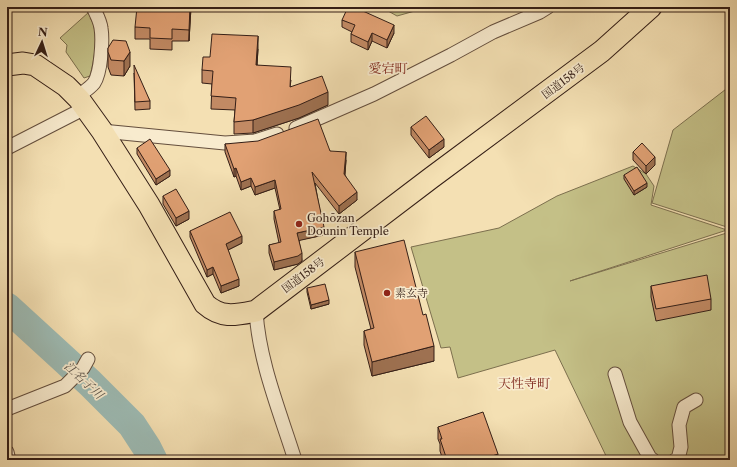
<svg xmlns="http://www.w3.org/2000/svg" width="737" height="467" font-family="'Libre Caslon Text','Noto Serif JP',serif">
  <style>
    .green { fill: #c4c087; stroke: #7c6f4e }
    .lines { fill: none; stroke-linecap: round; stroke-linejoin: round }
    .river { stroke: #9dbbb4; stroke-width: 29 }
    .minor-casing { stroke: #644e3d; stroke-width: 15 }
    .trunk-casing { stroke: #341e16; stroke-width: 23 }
    .minor { stroke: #f8ebce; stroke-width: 13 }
    .trunk { stroke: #f4e0b3; stroke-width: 21 }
    .wall { fill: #c28a64; stroke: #341e16 }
    .shaded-wall { fill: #9e7151; stroke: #341e16 }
    .building { fill: #e1a174; stroke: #341e16 }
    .poi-dot { fill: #8f2418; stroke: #f8ebce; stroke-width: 1.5 }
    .labels { text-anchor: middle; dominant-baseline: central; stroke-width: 3.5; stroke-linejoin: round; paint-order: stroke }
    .street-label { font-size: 11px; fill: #341e16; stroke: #f8ebce }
    .poi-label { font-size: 11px; fill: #341e16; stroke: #f8ebce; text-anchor: start }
    .water-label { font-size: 12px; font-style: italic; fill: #544d45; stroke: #f8ebce }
    .quarter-label { font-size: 13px; fill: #7a1f14; stroke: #f8ebce }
  </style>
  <rect width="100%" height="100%" fill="#f4e0b3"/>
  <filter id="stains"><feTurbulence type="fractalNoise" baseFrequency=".005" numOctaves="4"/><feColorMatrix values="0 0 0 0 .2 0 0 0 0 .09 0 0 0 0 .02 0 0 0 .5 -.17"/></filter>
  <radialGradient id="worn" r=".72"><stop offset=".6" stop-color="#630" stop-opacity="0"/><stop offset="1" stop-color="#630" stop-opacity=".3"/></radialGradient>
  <g class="green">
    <polygon points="381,7 429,7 397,16"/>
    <path d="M89 12 92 16 90 18C100 31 94 60 90 76L84 78 66 52 67 45 60 38Z"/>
    <polygon points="730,86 730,228 652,203 673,130"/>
    <polygon points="633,166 646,174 654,186 651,205 727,230 570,281 730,232 730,460 608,460 555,350 458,378 450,347 441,348 411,247 499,228 557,196"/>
  </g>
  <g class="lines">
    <polyline class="river" points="7,307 90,383 132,425 147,448 153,460"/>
    <defs>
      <g id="minor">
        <path d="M77 97C83 92 89 89 94 83 101 73 103 40 101 28 100 20 96 14 93 7"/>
        <polyline points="296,128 374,94 451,55 493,32 540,12 548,7"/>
        <polyline points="102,131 225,143 255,141 277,134"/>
        <polyline points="7,148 85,108"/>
        <path d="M256 311C259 362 280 412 295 460"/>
        <polyline points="615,374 630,422 650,458 653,460"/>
        <polyline points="7,409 65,386 83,368 88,359"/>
        <polyline points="7,452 9,460"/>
        <polyline points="675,460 678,459 681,447 679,425 684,407 696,400"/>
      </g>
      <path id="trunk" d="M7 65 23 63 35 65 66 86 79 99 102 131 149 205 205 304C222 319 236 315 256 311L431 178 602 51 651 7"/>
    </defs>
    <use href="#minor" class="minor-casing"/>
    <use href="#trunk" class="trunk-casing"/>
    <use href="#minor" class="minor"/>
    <use href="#trunk" class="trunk"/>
  </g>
  <g class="wall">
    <polygon points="191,7 189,41 172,41 172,50 150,49 150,39 135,39 135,27"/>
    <polygon points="342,20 394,33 387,48 372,41 368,50 351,42 351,34 352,32 342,27"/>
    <polygon points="108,48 130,66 124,76 111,75 108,67"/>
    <polygon points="258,49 257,65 291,80 290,87 328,105 299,118 253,133 234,134 234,122 235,110 211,109 212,84 202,83 202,70 210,57"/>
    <polygon points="134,73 150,101 150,109 135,110"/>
    <polygon points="411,127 444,147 429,158 411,135"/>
    <polygon points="225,144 330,151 346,160 345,175 357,200 339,214 315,183 324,235 299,240 302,261 298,264 274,270 269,253 269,245 279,243 274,219 274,211 280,210 275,188 255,195 251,186 241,190 236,176 234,177 225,152"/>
    <polygon points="137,148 170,176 156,185 137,154"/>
    <polygon points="633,152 655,165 646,174 633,160"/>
    <polygon points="624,175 647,187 634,195 624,179"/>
    <polygon points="163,196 189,219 176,226 163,204"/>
    <polygon points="190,231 242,243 228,250 239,286 221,293 213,274 207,277 190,237"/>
    <polygon points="355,252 434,361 372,376 364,345 364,331 371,329 355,267"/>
    <polygon points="651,286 711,299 711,310 656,321 651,297"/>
    <polygon points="307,288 329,304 311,309 307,292"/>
    <polygon points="438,427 498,460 443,460 440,451 440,444 438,439"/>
  </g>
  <g class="shaded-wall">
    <polygon points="190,7 191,7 189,41 189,30"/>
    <polygon points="394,25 394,33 387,48 387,40"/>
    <polygon points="372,33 372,41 368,50 368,42"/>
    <polygon points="258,36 258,49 256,78 256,65"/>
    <polygon points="130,52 130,66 124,76 124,61"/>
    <polygon points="328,92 328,105 299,118 253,133 253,120"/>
    <polygon points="444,139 444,147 429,158 429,150"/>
    <polygon points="346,152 346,160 344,182 344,174"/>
    <polygon points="655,157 655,165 646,174 646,166"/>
    <polygon points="236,168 236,176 234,177 234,169"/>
    <polygon points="170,170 170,176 156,185 156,179"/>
    <polygon points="251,178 251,186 241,190 241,182"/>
    <polygon points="275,180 275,188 255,195 255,187"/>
    <polygon points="647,183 647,187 634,195 634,191"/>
    <polygon points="357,192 357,200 339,214 339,206"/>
    <polygon points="189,211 189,219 176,226 176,218"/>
    <polygon points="324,227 324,235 297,241 297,233"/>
    <polygon points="242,236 242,243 226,251 226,244"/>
    <polygon points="302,253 302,261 298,264 274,270 274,262"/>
    <polygon points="213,267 213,274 207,277 207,270"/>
    <polygon points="239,279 239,286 221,293 221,286"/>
    <polygon points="329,300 329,304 311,309 311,305"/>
    <polygon points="434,346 434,361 372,376 372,362"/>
    <polygon points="498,454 498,460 486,460 486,458"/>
  </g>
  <g class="building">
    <polygon points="137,7 190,7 189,30 172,29 172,39 150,38 150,28 135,27"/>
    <polygon points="348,7 354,7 394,25 387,40 372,33 368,42 351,34 355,25 342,20"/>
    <polygon points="212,34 258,36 256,65 291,67 290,87 322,76 328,92 299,105 253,120 234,122 236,98 211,96 213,71 202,70 203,57 210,57"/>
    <polygon points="113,40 126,41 130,52 124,61 111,60 108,52 108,48"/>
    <polygon points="134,65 150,101 135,102"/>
    <polygon points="426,116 444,139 429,150 411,127"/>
    <polygon points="318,119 330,151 346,152 344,174 357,192 339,206 312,172 324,227 297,233 302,253 298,256 274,262 269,245 281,242 274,211 281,209 275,180 255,187 251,178 241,182 236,168 234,169 225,144 258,141"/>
    <polygon points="150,139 170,170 156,179 137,148"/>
    <polygon points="642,143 655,157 646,166 633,152"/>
    <polygon points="637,167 647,183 634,191 624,175"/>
    <polygon points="176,189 189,211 176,218 163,196"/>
    <polygon points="230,212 242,236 226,244 239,279 221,286 213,267 207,270 190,231"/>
    <polygon points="404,240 423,315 426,314 434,346 372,362 364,331 374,328 355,252"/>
    <polygon points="707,275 711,299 656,309 651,286"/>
    <polygon points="325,284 329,300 311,305 307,288"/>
    <polygon points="483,412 498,454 486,458 487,460 447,460 440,439 442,439 438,427"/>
  </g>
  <g class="poi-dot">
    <circle cx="299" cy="224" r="4"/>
    <circle cx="387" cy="293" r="4"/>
  </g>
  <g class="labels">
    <g class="street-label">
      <text transform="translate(563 81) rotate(-37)">国道158号</text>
      <text transform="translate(303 275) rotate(-37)">国道158号</text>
    </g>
    <g class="poi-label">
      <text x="307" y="218">Gohōzan<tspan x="307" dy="13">Dounin Temple</tspan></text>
      <text x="395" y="293">素玄寺</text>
    </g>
    <g class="water-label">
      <text transform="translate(84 380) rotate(43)">江名子川</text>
    </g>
    <g class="quarter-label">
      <text x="388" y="68">愛宕町</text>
      <text x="524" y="383">天性寺町</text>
    </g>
  </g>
  <rect width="737" height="467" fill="none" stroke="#f4e0b3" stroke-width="24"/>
  <rect x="8" y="8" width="721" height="451" fill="none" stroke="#341e16" stroke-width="2"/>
  <rect x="12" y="12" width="713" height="443" fill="none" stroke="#341e16"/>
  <g transform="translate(42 42) rotate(4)" stroke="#f8ebce" stroke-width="3" paint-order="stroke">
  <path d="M0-3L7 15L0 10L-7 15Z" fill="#341e16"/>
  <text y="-6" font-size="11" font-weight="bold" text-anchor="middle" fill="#341e16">N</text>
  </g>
  <rect width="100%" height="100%" filter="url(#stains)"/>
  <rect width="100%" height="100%" fill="url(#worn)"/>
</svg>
